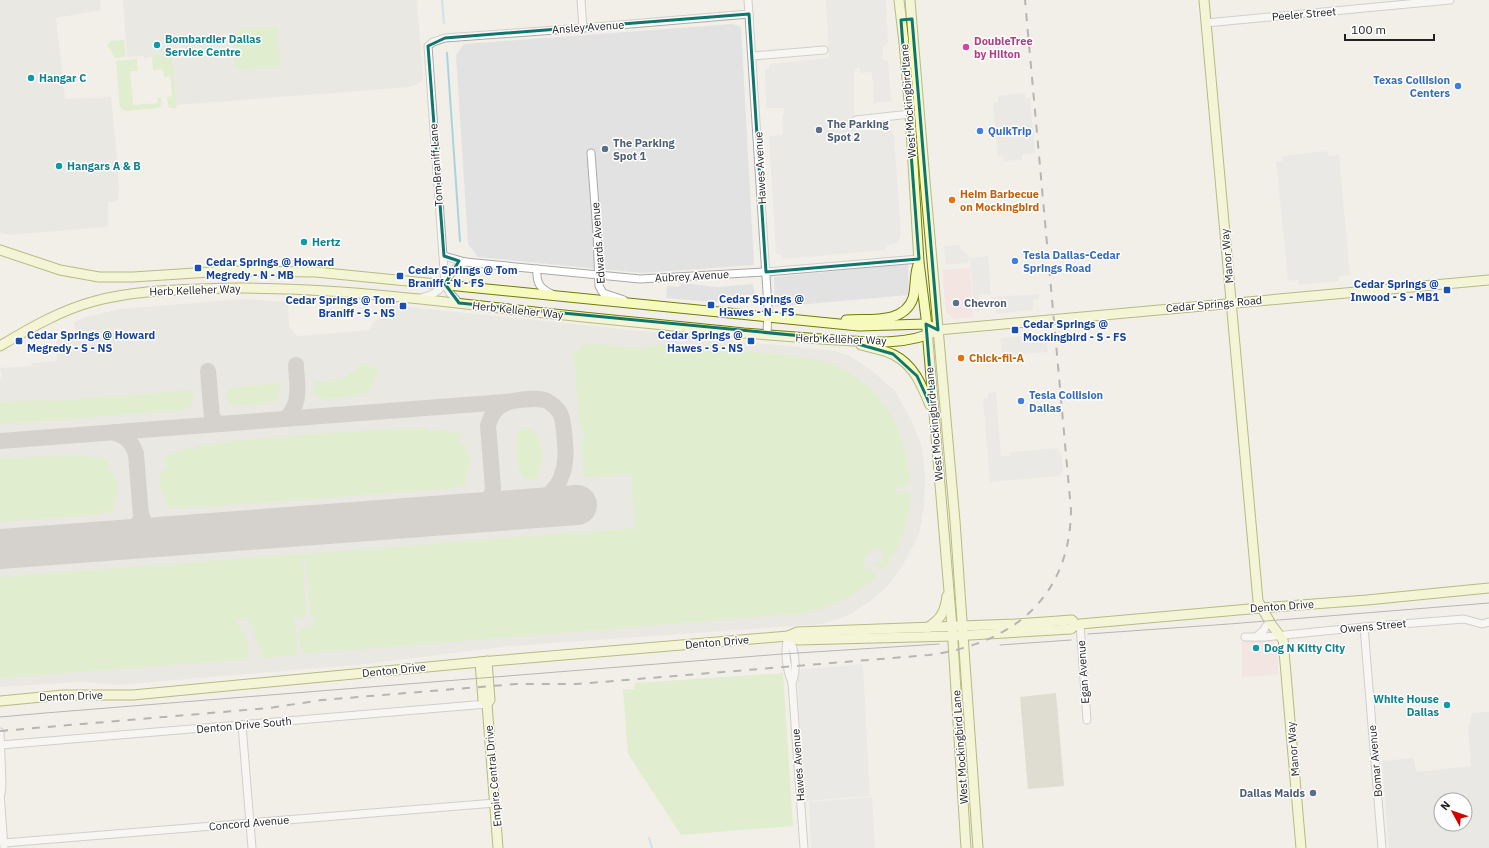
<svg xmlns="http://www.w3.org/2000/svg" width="1489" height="848" font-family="'IBM Plex Sans',sans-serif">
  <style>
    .residential { fill: #e0dfdf; fill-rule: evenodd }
    .commercial { fill: #f2dad9 }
    .airport { fill: #e1dfda }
    .construction { fill: #c7c7b4 }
    .grass { fill: #cdebb0 }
    .parking { fill: #e2e2e2 }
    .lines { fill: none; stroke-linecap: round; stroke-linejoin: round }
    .stream { stroke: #aad3df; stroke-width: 2 }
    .taxiway { stroke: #b1b0ac; stroke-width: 16 }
    .runway { stroke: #b1b0ac; stroke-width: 40 }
    .street-casing { stroke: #a9a9a9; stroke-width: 9 }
    .secondary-casing { stroke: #707d05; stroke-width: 11 }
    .street { stroke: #fff; stroke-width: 7 }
    .secondary { stroke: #f7fabf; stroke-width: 9 }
    .tram { stroke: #707070; stroke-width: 1 }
    .rail { stroke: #707070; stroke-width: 2; stroke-dasharray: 8 8; stroke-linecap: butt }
    .marked { fill: none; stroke: #0f766e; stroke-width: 3; stroke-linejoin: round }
    .culture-dot { fill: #0f9aa8; stroke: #fff; stroke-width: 1.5 }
    .hotel-dot { fill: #d1479c; stroke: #fff; stroke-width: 1.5 }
    .shop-dot { fill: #3f7fe0; stroke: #fff; stroke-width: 1.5 }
    .service-dot { fill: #5c6f8a; stroke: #fff; stroke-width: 1.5 }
    .food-dot { fill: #e8710a; stroke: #fff; stroke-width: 1.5 }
    .transit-dot { fill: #1a4fb4; stroke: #fff; stroke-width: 1.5 }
    .labels { text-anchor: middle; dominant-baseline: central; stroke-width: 3; stroke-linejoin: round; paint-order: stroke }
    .street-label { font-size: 11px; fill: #222; stroke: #fff }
    .culture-label { font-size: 11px; font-weight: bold; fill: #0d838f; stroke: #fff; text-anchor: start }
    .hotel-label { font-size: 11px; font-weight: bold; fill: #b23c85; stroke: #fff; text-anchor: start }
    .shop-label { font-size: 11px; font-weight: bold; fill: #366cbe; stroke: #fff; text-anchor: start }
    .service-label { font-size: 11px; font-weight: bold; fill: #4e5e75; stroke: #fff; text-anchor: start }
    .food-label { font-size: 11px; font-weight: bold; fill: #c56008; stroke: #fff; text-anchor: start }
    .transit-label { font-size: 11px; font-weight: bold; fill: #164399; stroke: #fff; text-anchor: start }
  </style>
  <rect width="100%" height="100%" fill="#f2efe9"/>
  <path class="residential" d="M1489 712V848H1389L1382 761 1414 758 1416 772 1471 766 1468 726 1470 725 1472 713ZM1441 800H1465V824H1441Z"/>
  <g class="commercial">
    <polygon points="970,268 973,317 955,319 946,312 942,270"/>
    <polygon points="1272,640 1278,653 1278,675 1242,677 1242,641"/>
  </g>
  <g class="airport">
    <polygon points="0,0 100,0 101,10 56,18 65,99 111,97 115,135 119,187 118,201 108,202 108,227 8,235 0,232"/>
    <polygon points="123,0 417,0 423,80 411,87 177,105 172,54 156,55 156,56 144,58 143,56 127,57"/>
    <polygon points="243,299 288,302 289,326 297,336 369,330 373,323 380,317 380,304 835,351 850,356 871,370 895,391 911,419 922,448 925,475 924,506 919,534 905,561 890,583 872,600 849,615 823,624 511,646 366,664 117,685 81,682 0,687 0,379 2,379 0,368 31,366 32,363 57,361 56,340 76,339 74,322 86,317 120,309"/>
  </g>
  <polygon class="construction" points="1056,693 1064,786 1028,789 1020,697"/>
  <g class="grass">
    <polygon points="278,27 280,67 236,70 233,33 240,32 240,29"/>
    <polygon points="124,40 126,57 115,58 107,45 111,41"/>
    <polygon points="172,54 177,108 170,108 168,106 167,97 172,96 170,76 164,77 163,69 153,70 152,57 156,56 156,55"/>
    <polygon points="137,59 138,71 130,71 133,105 158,103 157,98 161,97 161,106 159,108 126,111 123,110 120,107 116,61"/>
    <path d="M589 343C605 344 622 348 638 348 649 347 660 343 671 343 680 343 689 345 698 346 716 348 734 350 752 352 772 354 793 355 813 359 875 372 906 422 910 482L908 486 896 487 897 492 908 491 911 494C909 522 901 546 884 569H880L874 564 879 562 883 559V551L878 548C867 550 864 557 864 567L868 570 870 568 876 573V577C856 596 833 607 805 613L303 654 302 651 306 649 301 648 299 631 302 628 314 626 313 616H310L306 560 303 561 306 616 294 618 298 649 294 651H298L297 655 262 658C262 647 252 631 248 618L245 617 242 620 239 618 236 622C245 632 250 645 248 659L0 678V577L635 528 631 474 584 478 581 440 586 434 580 431 575 364 571 355 585 344Z"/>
    <path d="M362 363 379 371 367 394 364 395 360 391 358 396 324 399 316 397 313 388 318 384 313 381C332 385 350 377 362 363Z"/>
    <path d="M281 383 278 400C263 405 244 407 229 404L226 394 230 391 227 388Z"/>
    <polygon points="194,390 191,407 183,410 0,424 0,402 36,400 54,401"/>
    <path d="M428 428 432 433 435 429 461 433 462 437 458 441 465 445 470 459 465 486 461 487 458 483 455 488 179 509 176 504 173 509H168L159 483 161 472 168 467 163 463 165 456 190 447 194 451 196 446C273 435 350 431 428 428Z"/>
    <path d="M527 428 538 435C543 453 543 461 537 479H523C515 458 514 455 517 433Z"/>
    <polygon points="79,455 109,460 110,464 106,468 113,472 118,486 113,513 109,514 106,510 102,514 0,522 0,458"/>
    <polygon points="783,673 793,826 681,835 628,754 623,690 634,689 635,683"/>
  </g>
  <g class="parking">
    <polygon points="826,0 886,0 888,43 883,46 883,60 888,61 891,101 874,103 872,72 860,73 860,68 856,68 854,72 854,128 856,131 886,129 891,131 894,135 901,234 897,243 886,245 886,250 782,259 781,254 776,254 769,136 783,135 782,114 785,114 784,108 766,108 765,69 769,69 769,64 829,58"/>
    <polygon points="733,24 741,27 754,265 642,273 478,257 468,244 456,55 464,44"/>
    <polygon points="1025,93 1025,98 1030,98 1035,153 1022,155 1022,160 1004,161 1003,155 998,156 993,102 998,102 998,96"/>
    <polygon points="1327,151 1328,156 1339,155 1350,275 1339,276 1339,281 1298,285 1298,280 1288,281 1276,161 1283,161 1282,156"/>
    <polygon points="960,245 961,249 969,257 968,263 946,265 944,246"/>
    <polygon points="988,256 991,294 978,295 979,311 974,311 970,258"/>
    <polygon points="908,264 909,295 775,307 774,277"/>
    <polygon points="681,283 717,287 753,284 755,295 741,295 742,301 724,303 666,298 667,286 679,287"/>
    <polygon points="1039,294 1039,299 1033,300 1033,310 996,314 996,309 992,309 991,297"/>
    <polygon points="1052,334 1052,343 1047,344 1048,352 1002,356 1000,338"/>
    <polygon points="996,392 1001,456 1010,456 1010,452 1058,448 1058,452 1061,452 1063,472 1060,473 1061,476 990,482 983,398 988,398 988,393"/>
    <polygon points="863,664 870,796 804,801 797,670"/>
    <polygon points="872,797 875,848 811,848 809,802"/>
  </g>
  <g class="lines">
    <g class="stream">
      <polyline points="442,0 444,23"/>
      <polyline points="447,53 460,241"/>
      <polyline points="649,838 652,848"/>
    </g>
    <g class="taxiway">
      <polyline points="208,371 212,418 216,422 222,424"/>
      <path d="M285 419C302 404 297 386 296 365"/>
      <path d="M113 432C126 436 132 442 136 454L141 517C138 527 132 535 122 540"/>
      <path d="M0 441 504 402C517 401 535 396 547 401 552 404 557 408 560 413 563 419 563 425 564 431 566 450 568 468 557 485 549 497 537 504 523 509"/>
      <path d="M141 513C144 527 153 534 167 536"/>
      <path d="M465 514C479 510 491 504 493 488L488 426C491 413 497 406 509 402"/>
    </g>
    <polyline class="runway" points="0,549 577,505"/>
    <defs>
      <g id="street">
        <polyline points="581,0 583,28"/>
        <polyline points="748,0 768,307 767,335"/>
        <polyline points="1206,23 1450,0"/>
        <polyline points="753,56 824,50"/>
        <polyline points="856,120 910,114"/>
        <polyline points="591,153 597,233 599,286 603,293 624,300"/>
        <polyline points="444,256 465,262 640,279 766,272 919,259"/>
        <path d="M537 269C536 283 540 289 552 294"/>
        <path d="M421 298C451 291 442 273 465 262"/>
        <polyline points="459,303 450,293 445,284 428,46 433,42 445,38 583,28 749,14"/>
        <polyline points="1080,624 1087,720"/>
        <polyline points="1364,627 1382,848"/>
        <path d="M788 636C784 650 786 668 792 683L804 848"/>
        <path d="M788 636C795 649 798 669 792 683"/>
        <polyline points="1245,637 1265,637 1364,627 1464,619 1482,624 1489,622"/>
        <polyline points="1256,637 1264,630 1266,626"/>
        <polyline points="242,725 252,848"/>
        <polyline points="0,732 2,784 1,794"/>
        <polyline points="1,745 487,704"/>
        <polyline points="0,792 4,848"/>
        <polyline points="4,843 495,803"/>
      </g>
      <g id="secondary">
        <polyline points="899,0 904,43 910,114 919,262 926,318 952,627 966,848"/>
        <polyline points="910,0 925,181 955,521 978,848"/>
        <polyline points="1204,0 1258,601 1271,624 1283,640 1284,646 1284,651 1301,848"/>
        <polyline points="0,250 60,270 99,277 133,277 226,271 316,272 859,326 926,324 938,330"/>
        <path d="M846 320C868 318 904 325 913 298 916 288 914 276 918 265"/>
        <path d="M861 345C872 348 884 350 894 355 914 365 922 386 930 405"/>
        <path d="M0 346C30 328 61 310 95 301 129 292 165 290 200 289 294 285 388 295 482 306 569 316 657 324 744 333 770 335 795 337 821 339 857 341 905 348 938 330L1489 280"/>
        <path d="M927 628C941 619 945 612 947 596"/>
        <polyline points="788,636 798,640 953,636 1071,629 1076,625 1080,624 1261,608 1367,600 1489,588"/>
        <polyline points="487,661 490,700 487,704 498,848"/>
        <polyline points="480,662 483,700 487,704"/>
        <polyline points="0,701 63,695 133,695 480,662 788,636 797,632 1015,624 1072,620 1076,625"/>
      </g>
    </defs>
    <use href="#street" class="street-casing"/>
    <use href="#secondary" class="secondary-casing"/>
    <use href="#street" class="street"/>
    <use href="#secondary" class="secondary"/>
    <g class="tram">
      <polyline points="1088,634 1229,624 1489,603"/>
      <polyline points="1000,645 1071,640"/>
      <polyline points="0,717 45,713 782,654 939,644"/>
    </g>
    <path class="rail" d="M0 731 269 708 322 700 516 684H577L929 655C1013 644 1070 597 1071 510L1025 0"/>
  </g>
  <path d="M0 0H1489V848H0ZM749 14 766 272 919 259 901 20 912 19 938 330 926 324 933 411 917 376 893 354 844 340 459 303 445 284 459 261 444 256 428 46 445 38Z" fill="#f2efe9" fill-opacity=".55" fill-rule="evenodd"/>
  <path class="marked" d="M749 14 766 272 919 259 901 20 912 19 938 330 926 324 933 411 917 376 893 354 844 340 459 303 445 284 459 261 444 256 428 46 445 38Z"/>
  <g class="culture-dot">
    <circle cx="157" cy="45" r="4"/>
    <circle cx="31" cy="78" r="4"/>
    <circle cx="59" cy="166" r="4"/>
    <circle cx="304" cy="242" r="4"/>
    <circle cx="1256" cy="648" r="4"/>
    <circle cx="1447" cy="705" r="4"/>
  </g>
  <circle class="hotel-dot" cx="966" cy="47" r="4"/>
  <g class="shop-dot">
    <circle cx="1458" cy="86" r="4"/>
    <circle cx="980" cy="131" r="4"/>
    <circle cx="1015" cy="261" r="4"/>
    <circle cx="1021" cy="401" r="4"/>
  </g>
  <g class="service-dot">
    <circle cx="819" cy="130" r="4"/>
    <circle cx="605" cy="149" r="4"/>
    <circle cx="956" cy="303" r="4"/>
    <circle cx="1313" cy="793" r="4"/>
  </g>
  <g class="food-dot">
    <circle cx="952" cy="200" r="4"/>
    <circle cx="961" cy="358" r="4"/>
  </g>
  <g class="transit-dot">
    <rect x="194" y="264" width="8" height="8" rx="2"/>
    <rect x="396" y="272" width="8" height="8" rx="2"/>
    <rect x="1443" y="286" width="8" height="8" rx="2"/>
    <rect x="707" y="301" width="8" height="8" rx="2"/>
    <rect x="399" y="302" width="8" height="8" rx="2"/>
    <rect x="1011" y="326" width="8" height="8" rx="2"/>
    <rect x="15" y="337" width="8" height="8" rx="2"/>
    <rect x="747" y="337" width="8" height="8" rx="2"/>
  </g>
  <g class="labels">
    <g class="street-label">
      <text transform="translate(1304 14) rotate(-5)">Peeler Street</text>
      <text transform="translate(588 27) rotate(-4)">Ansley Avenue</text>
      <text transform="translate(908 101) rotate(-94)">West Mockingbird Lane</text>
      <text transform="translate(436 165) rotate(-94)">Tom Braniff Lane</text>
      <text transform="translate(760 168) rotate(-93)">Hawes Avenue</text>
      <text transform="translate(598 243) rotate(-94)">Edwards Avenue</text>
      <text transform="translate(1227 256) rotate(-95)">Manor Way</text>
      <text transform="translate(692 276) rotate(-3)">Aubrey Avenue</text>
      <text transform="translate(195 290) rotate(-2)">Herb Kelleher Way</text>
      <text transform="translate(1214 304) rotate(-5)">Cedar Springs Road</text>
      <text transform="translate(518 310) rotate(6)">Herb Kelleher Way</text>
      <text transform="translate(841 339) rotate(2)">Herb Kelleher Way</text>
      <text transform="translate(934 424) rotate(-95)">West Mockingbird Lane</text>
      <text transform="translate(1282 606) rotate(-4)">Denton Drive</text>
      <text transform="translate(1373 626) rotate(-5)">Owens Street</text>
      <text transform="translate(717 642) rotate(-5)">Denton Drive</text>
      <text transform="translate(394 670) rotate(-6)">Denton Drive</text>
      <text transform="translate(1083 672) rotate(-94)">Egan Avenue</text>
      <text transform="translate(71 696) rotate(-2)">Denton Drive</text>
      <text transform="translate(244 725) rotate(-5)">Denton Drive South</text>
      <text transform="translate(960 747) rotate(-94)">West Mockingbird Lane</text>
      <text transform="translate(1293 749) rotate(-95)">Manor Way</text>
      <text transform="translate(1375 761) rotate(-95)">Bomar Avenue</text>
      <text transform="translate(798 765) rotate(-94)">Hawes Avenue</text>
      <text transform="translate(493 776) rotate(-95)">Empire Central Drive</text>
      <text transform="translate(249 823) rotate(-5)">Concord Avenue</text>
    </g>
    <g class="culture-label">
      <text x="165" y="39">Bombardier Dallas<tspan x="165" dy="13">Service Centre</tspan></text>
      <text x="39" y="78">Hangar C</text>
      <text x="67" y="166">Hangars A &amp; B</text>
      <text x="312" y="242">Hertz</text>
      <text x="1264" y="648">Dog N Kitty City</text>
      <text x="1439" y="699" text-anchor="end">White House<tspan x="1439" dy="13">Dallas</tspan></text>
    </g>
    <g class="hotel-label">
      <text x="974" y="41">DoubleTree<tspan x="974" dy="13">by Hilton</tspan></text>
    </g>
    <g class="shop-label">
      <text x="1450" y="80" text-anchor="end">Texas Collision<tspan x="1450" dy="13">Centers</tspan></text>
      <text x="988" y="131">QuikTrip</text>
      <text x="1023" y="255">Tesla Dallas-Cedar<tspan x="1023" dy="13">Springs Road</tspan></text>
      <text x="1029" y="395">Tesla Collision<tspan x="1029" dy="13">Dallas</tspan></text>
    </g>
    <g class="service-label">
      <text x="827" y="124">The Parking<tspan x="827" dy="13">Spot 2</tspan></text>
      <text x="613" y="143">The Parking<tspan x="613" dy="13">Spot 1</tspan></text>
      <text x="964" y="303">Chevron</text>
      <text x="1305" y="793" text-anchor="end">Dallas Maids</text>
    </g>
    <g class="food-label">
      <text x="960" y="194">Heim Barbecue<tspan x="960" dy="13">on Mockingbird</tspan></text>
      <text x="969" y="358">Chick-fil-A</text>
    </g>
    <g class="transit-label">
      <text x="206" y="262">Cedar Springs @ Howard<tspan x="206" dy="13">Megredy - N - MB</tspan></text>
      <text x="408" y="270">Cedar Springs @ Tom<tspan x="408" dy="13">Braniff - N - FS</tspan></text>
      <text x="1439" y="284" text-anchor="end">Cedar Springs @<tspan x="1439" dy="13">Inwood - S - MB1</tspan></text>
      <text x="719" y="299">Cedar Springs @<tspan x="719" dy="13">Hawes - N - FS</tspan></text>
      <text x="395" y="300" text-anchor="end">Cedar Springs @ Tom<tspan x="395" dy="13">Braniff - S - NS</tspan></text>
      <text x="1023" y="324">Cedar Springs @<tspan x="1023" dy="13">Mockingbird - S - FS</tspan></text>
      <text x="27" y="335">Cedar Springs @ Howard<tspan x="27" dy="13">Megredy - S - NS</tspan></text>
      <text x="743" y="335" text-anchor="end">Cedar Springs @<tspan x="743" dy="13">Hawes - S - NS</tspan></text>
    </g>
  </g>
  <g transform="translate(1453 812) rotate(310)"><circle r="19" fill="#ffffff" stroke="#a7a7a7"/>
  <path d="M0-3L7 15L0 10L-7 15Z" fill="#d40000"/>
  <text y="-6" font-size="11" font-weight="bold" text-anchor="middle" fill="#222222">N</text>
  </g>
  <path d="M1345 34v6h89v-6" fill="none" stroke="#222222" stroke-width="2"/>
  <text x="1351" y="34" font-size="12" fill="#222222" stroke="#ffffff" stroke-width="3" paint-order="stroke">100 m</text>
</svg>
